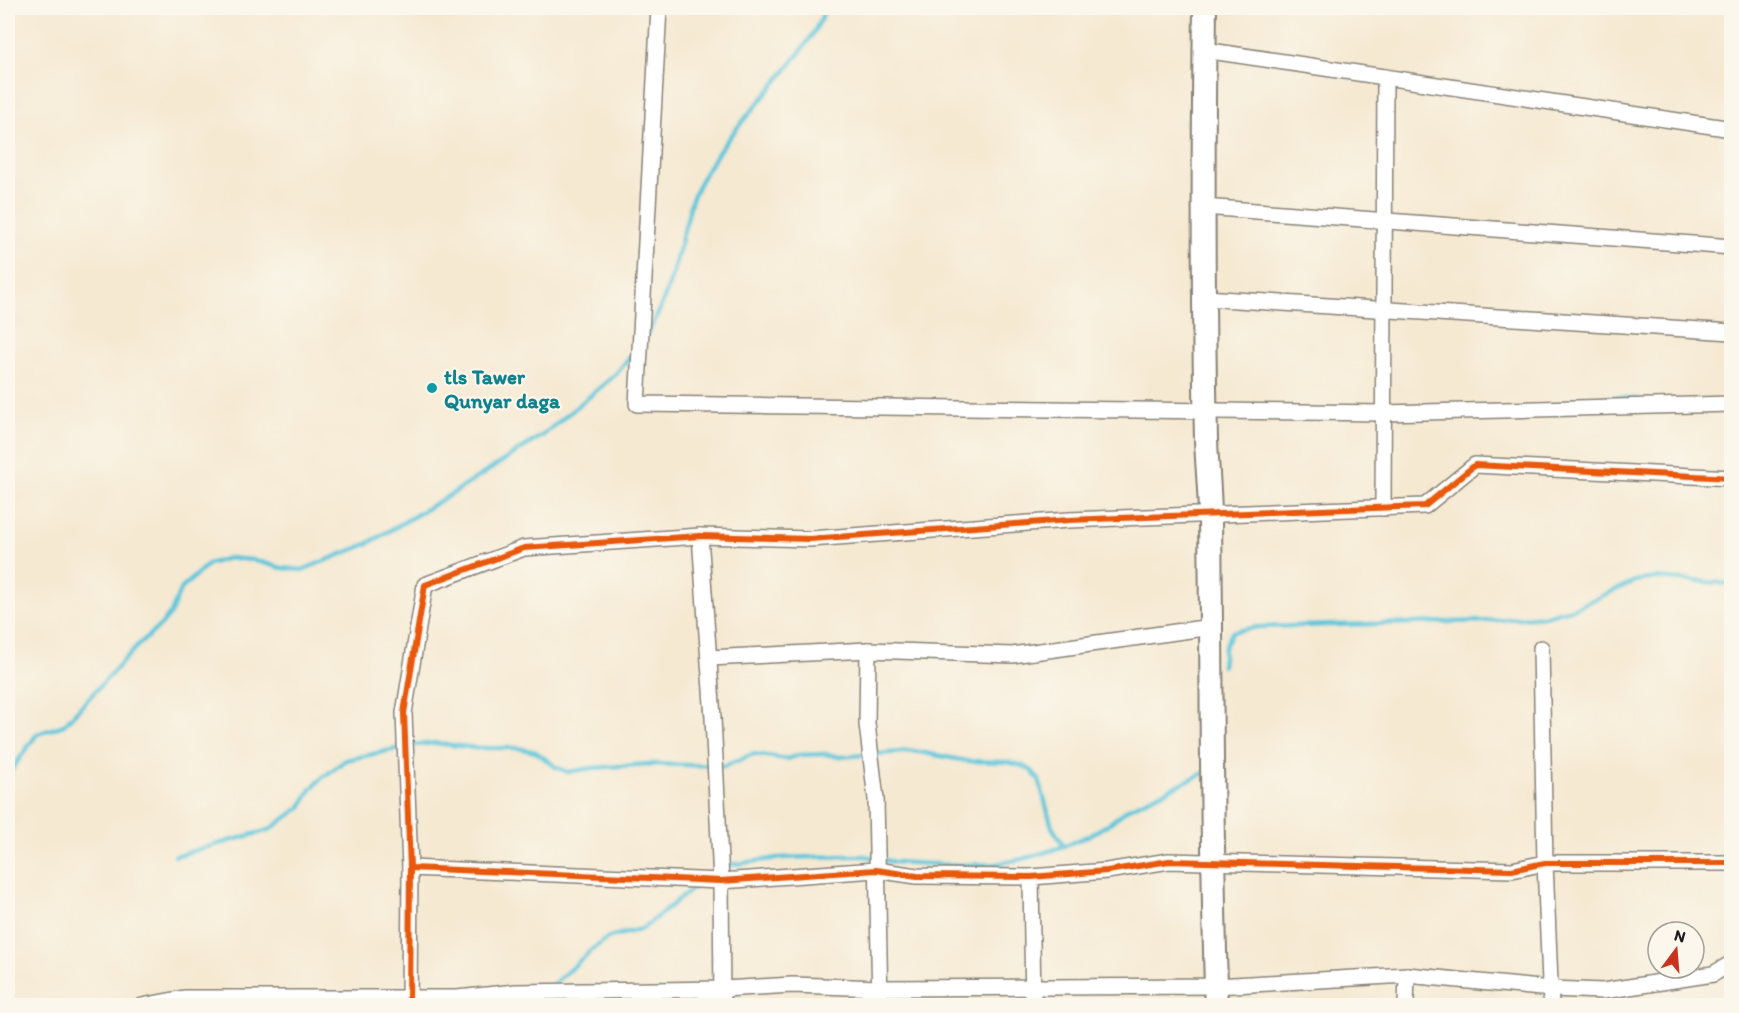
<svg xmlns="http://www.w3.org/2000/svg" width="1739" height="1013" font-family="Itim,sans-serif">
  <style>
    .lines { fill: none; stroke-linecap: round; stroke-linejoin: round }
    .stream { stroke: #5ec6db; stroke-width: 4.5 }
    .street-casing { stroke: #888277; stroke-width: 18 }
    .secondary-casing { stroke: #888277; stroke-width: 26 }
    .street { stroke: #fff; stroke-width: 15 }
    .secondary { stroke: #fff; stroke-width: 22 }
    .cycleway-casing { stroke: #fbf7ec; stroke-width: 10 }
    .cycleway { stroke: #e8590c; stroke-width: 6 }
    .culture-dot { fill: #0f9aa8; stroke: #fbf7ec; stroke-width: 2 }
    .labels { text-anchor: middle; dominant-baseline: central; stroke-width: 4.5; stroke-linejoin: round; paint-order: stroke }
    .culture-label { font-size: 21px; font-weight: bold; fill: #0d838f; stroke: #fbf7ec; text-anchor: start }
  </style>
  <rect width="100%" height="100%" fill="#fbf7ec"/>
  <filter id="ink" filterUnits="userSpaceOnUse"><feTurbulence type="fractalNoise" baseFrequency=".0167" numOctaves="2"/><feDisplacementMap in="SourceGraphic" scale="12" xChannelSelector="R" yChannelSelector="G"/><feConvolveMatrix kernelMatrix="1 2 1 2 8 2 1 2 1" color-interpolation-filters="sRGB"/></filter>
  <filter id="wash" filterUnits="userSpaceOnUse"><feTurbulence type="fractalNoise" baseFrequency=".008" numOctaves="4" result="noise"/><feDisplacementMap in="SourceGraphic" scale="24" xChannelSelector="R" yChannelSelector="G"/><feGaussianBlur stdDeviation="1.35" result="paint"/><feColorMatrix in="noise" values="0 0 0 0 0 0 0 0 0 0 0 0 0 0 0 0 0 1.4 0 .05"/><feComposite in="paint" operator="in"/></filter>
  <g filter="url(#wash)">
    <rect width="100%" height="100%" fill="#f5e9d2"/>
    <g class="lines">
      <g class="stream">
        <path d="M647 334C667 302 676 260 686 223 689 215 689 205 693 197 714 146 757 108 790 65 804 47 818 30 825 8"/>
        <polyline points="1580,401 1614,397 1638,399"/>
        <polyline points="1222,666 1224,648 1232,632 1257,627 1486,621 1544,616 1575,608 1635,581 1656,578 1732,584"/>
        <polyline points="8,775 37,734 64,725 137,646 162,624 171,613 180,590 208,564 229,558 253,560 282,568 302,570 367,544 455,492 543,435 615,375 635,351"/>
        <polyline points="175,856 269,830 301,807 311,789 322,778 346,760 414,745 435,743 476,748 518,748 536,752 556,767 568,772 592,768 650,764 725,766 753,754 787,759 799,755 825,754 840,757 914,751 967,761 1008,762 1023,766 1032,771 1039,780 1052,827 1064,846"/>
        <polyline points="723,869 729,865 778,858 846,856 865,856 894,862 952,865 996,864 1023,859 1056,849 1090,835 1110,823 1129,808 1204,773"/>
        <polyline points="550,987 594,948 609,937 642,929 698,884"/>
        <polyline points="535,1006 543,996"/>
      </g>
    </g>
  </g>
  <g filter="url(#ink)">
    <g class="lines">
      <defs>
        <g id="street">
          <polyline points="659,8 637,404 1384,413 1732,404"/>
          <polyline points="1204,50 1732,129"/>
          <polyline points="1204,207 1732,247"/>
          <polyline points="1205,298 1732,332"/>
          <polyline points="1383,508 1385,77"/>
          <polyline points="700,536 713,718 721,881 722,1006"/>
          <polyline points="1541,648 1545,863 1551,1006"/>
          <polyline points="868,650 867,724 876,799 880,1006"/>
          <polyline points="709,658 868,650 1012,655 1211,627"/>
          <polyline points="410,868 721,881 876,870 917,876 1031,877 1107,871 1169,861 1512,870 1545,863 1732,863"/>
          <polyline points="1031,877 1033,1006"/>
          <polyline points="1407,975 1551,989 1603,991 1713,974 1732,963"/>
          <polyline points="142,1006 184,998 457,998 516,992 723,989 792,985 880,988 1216,986 1407,975 1406,1006"/>
          <polyline points="409,1006 410,868 404,713 425,585 524,548 700,536 810,539 1069,520 1425,506 1475,465 1732,478"/>
          <polyline points="699,1006 723,989"/>
        </g>
        <path id="secondary" d="M1205 8C1203 152 1203 296 1206 440 1207 466 1210 492 1210 519 1212 674 1211 830 1216 986L1215 1006"/>
      </defs>
      <use href="#street" class="street-casing"/>
      <use href="#secondary" class="secondary-casing"/>
      <use href="#street" class="street"/>
      <use href="#secondary" class="secondary"/>
      <defs>
        <g id="cycleway">
          <polyline points="410,868 721,881 876,870 917,876 1031,877 1107,871 1169,861 1512,870 1545,863 1732,863"/>
          <polyline points="409,1006 410,868 404,713 425,585 524,548 700,536 810,539 1069,520 1425,506 1475,465 1732,478"/>
        </g>
      </defs>
      <use href="#cycleway" class="cycleway-casing"/>
      <use href="#cycleway" class="cycleway"/>
    </g>
  </g>
  <circle class="culture-dot" cx="432" cy="388" r="6"/>
  <g class="labels">
    <g class="culture-label">
      <text x="444" y="376">tls Tawer<tspan x="444" dy="24">Qunyar daga</tspan></text>
    </g>
  </g>
  <rect width="1739" height="1013" fill="none" stroke="#fbf7ec" stroke-width="30"/>
  <g transform="translate(1676 950) rotate(16)"><circle r="28" fill="#fbf7ec" stroke="#a29f99" stroke-width="1.5"/>
  <path d="M0-4.5L10 22L0 15L-10 22Z" fill="#c8321e"/>
  <text y="-9" font-size="16" font-weight="bold" text-anchor="middle" fill="#1c1c1c">N</text>
  </g>
</svg>
